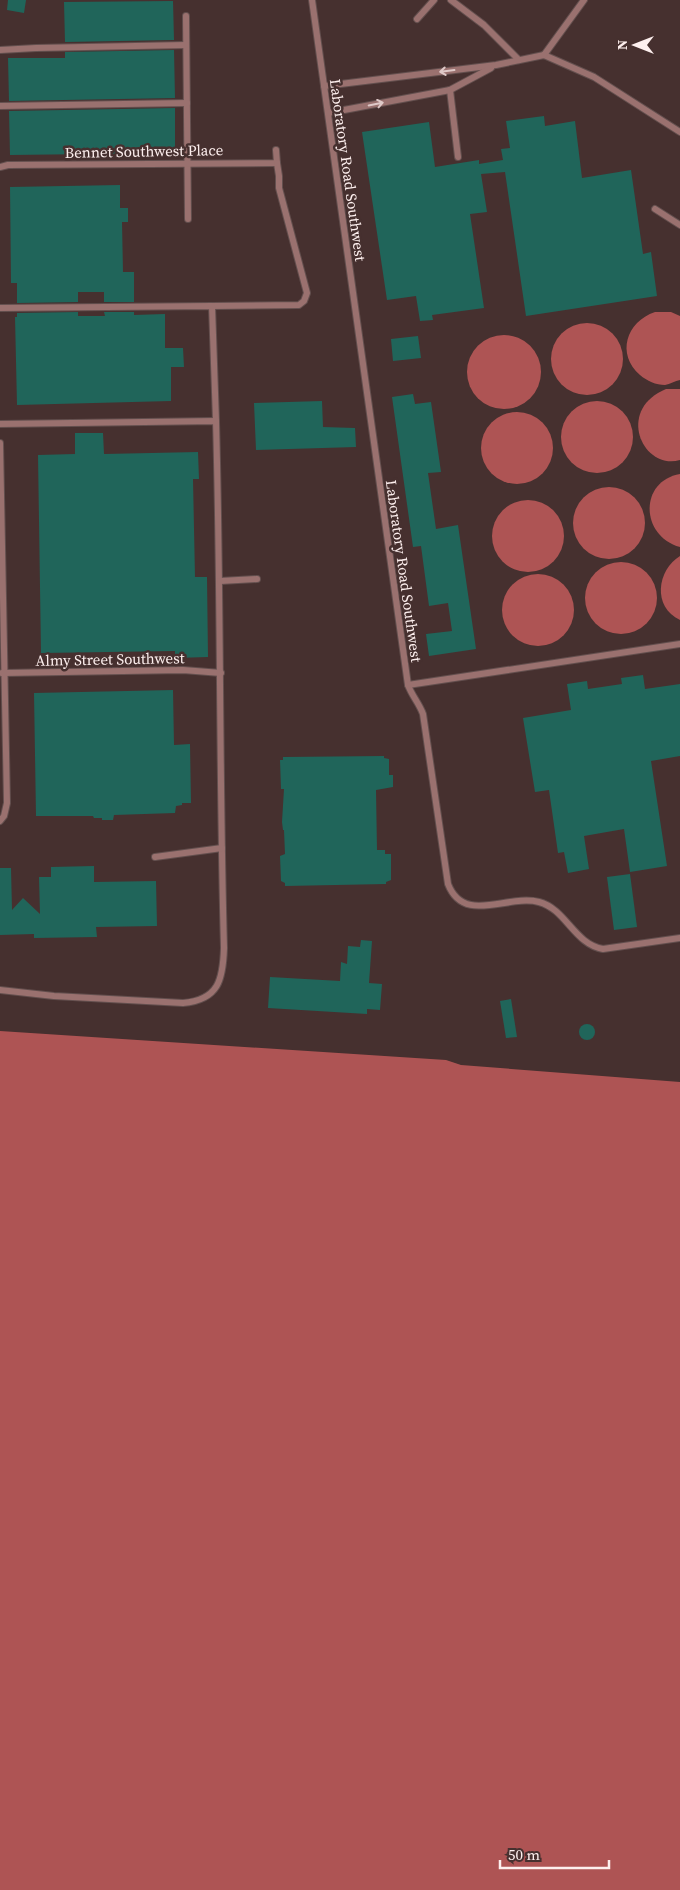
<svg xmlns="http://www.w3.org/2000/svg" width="680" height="1890" font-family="'Source Serif 4',serif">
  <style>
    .water { fill: #ae5454 }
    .building { fill: #20655a }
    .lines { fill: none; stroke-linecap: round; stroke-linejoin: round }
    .lane-casing { stroke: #634f4e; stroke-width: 8 }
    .lane { stroke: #9a716f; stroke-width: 6 }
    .oneway { stroke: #dfc9c8 }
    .labels { text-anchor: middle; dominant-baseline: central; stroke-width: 5; stroke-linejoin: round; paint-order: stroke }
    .street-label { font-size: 15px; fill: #fdefee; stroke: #46302f }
  </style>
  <rect width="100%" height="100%" fill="#46302f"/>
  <g class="water">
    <path d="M655 312H671L680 316V380C675 381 670 384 665 385 656 385 647 381 640 375 616 354 626 322 655 312Z"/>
    <circle cx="587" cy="359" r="36"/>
    <circle cx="504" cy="372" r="37"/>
    <path d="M666 389H680V460C643 471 615 410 666 389Z"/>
    <circle cx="597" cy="437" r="36"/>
    <circle cx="517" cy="448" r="36"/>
    <path d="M680 474V547C640 536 639 481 680 474Z"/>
    <circle cx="609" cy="523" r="36"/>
    <circle cx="528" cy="536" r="36"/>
    <path d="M680 556V620C652 607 657 570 680 556Z"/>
    <circle cx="621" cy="598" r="36"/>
    <circle cx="538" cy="610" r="36"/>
    <polygon points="0,1031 446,1060 461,1065 680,1082 680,1890 0,1890"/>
  </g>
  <g class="building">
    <polygon points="8,0 26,0 24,13 7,10"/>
    <polygon points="173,1 174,40 65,42 64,2"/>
    <polygon points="174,50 175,98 9,101 8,58 65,58 65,52"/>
    <polygon points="175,108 175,153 10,155 9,111"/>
    <polygon points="544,116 545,126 575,121 582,178 631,170 643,254 651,252 657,296 526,316 505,172 481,174 487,212 470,214 484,308 432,315 433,320 420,321 416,296 387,300 362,132 429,122 435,167 479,160 479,164 503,160 501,149 510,148 506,121"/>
    <polygon points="120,185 120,208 128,208 128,222 122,222 123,272 134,272 134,302 104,302 104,292 78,292 78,302 17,303 17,283 11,283 10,187"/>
    <polygon points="78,312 78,316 105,316 104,312 134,312 134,315 165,314 165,348 183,348 184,367 171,367 171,401 17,405 15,317 17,317 17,313"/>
    <polygon points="418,336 421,358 393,361 391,339"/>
    <polygon points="413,394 415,404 431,402 441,472 428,473 436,529 458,525 476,649 429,656 426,634 452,631 448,603 429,606 421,546 413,547 392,397"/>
    <polygon points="322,401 323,427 355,428 356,447 256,450 254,403"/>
    <polygon points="75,433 103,433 104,454 198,452 199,479 193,479 195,577 207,577 208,657 175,658 175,651 41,653 38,455 75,454"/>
    <polygon points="643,675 645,689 680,684 680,756 651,761 667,866 630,872 624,829 584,836 589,869 568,873 564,852 558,853 549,790 535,792 523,718 571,710 567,684 587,681 588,689 622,684 621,678"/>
    <polygon points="173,690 174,745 190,744 191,803 182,803 182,805 176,806 175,813 114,815 113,820 102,820 102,818 94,818 93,816 36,816 34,693"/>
    <polygon points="384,756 384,758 389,759 389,775 393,775 393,787 376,790 377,850 385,850 385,854 391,854 391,880 386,882 386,884 285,886 285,883 281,881 280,856 285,854 284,830 283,830 282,822 284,789 281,789 280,760 283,760 283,757"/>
    <polygon points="94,866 94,882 156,881 157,926 96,927 97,937 34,938 34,934 0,935 0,868 11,868 12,910 23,898 40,914 39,877 51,877 51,867"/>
    <polygon points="630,874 637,927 614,930 607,877"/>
    <polygon points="361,940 372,941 369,983 382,984 380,1010 367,1009 367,1014 268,1008 270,977 340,981 341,962 347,964 348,946 360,947"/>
    <polygon points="511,999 517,1037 506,1038 500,1001"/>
    <circle cx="587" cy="1032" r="8"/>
  </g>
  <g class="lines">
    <defs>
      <g id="lane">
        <path d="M312 0 408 685C412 696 419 703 423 714L448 884C464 925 507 894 539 902 566 909 574 944 603 949L680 938"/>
        <polyline points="451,0 484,25 519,60"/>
        <polyline points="186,16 188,219"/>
        <polyline points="417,19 434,0"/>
        <polyline points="0,50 36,48 186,45"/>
        <polyline points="544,55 594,77 680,132"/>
        <polyline points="544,55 584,0"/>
        <polyline points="324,86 496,65 544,55"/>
        <polyline points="450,90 458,157"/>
        <polyline points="0,106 187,103"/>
        <polyline points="328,113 450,90 491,68"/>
        <polyline points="0,167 8,165 277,163 276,150"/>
        <polyline points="655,209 680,225"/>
        <polyline points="212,306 299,305 304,301 307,293 279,188 279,176 277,163"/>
        <polyline points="0,308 212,306 216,421"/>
        <path d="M0 424 216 421C221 597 219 772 224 948 223 979 219 1000 183 1003L54 996 0 990"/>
        <polyline points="0,443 7,803 4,816 0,821"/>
        <polyline points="220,581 257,579"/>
        <polyline points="2,673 183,670 221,673"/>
        <polyline points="408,685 680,644"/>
        <polyline points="155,857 222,848"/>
      </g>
    </defs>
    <use href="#lane" class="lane-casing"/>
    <use href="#lane" class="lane"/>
  </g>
  <defs><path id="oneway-shaft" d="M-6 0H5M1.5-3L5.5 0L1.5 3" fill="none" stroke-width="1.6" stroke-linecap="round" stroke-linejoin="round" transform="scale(1.25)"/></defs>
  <g class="oneway">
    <use href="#oneway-shaft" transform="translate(447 71) rotate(173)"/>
    <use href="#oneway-shaft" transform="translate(376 104) rotate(-11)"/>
  </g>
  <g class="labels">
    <g class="street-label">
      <text transform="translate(144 151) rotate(-1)">Bennet Southwest Place</text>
      <text transform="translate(348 170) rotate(82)">Laboratory Road Southwest</text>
      <text transform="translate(404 571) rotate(82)">Laboratory Road Southwest</text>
      <text transform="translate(110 659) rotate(-1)">Almy Street Southwest</text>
    </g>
  </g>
  <g transform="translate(635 45) rotate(270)" stroke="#46302f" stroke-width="4" paint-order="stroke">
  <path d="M0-4L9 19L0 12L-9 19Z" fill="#fdefee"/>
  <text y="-8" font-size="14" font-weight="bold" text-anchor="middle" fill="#fdefee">N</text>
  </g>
  <path d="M500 1860v8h109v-8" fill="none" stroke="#fdefee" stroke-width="2.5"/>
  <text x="508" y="1860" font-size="15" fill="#fdefee" stroke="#46302f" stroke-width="4" paint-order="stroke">50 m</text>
</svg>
